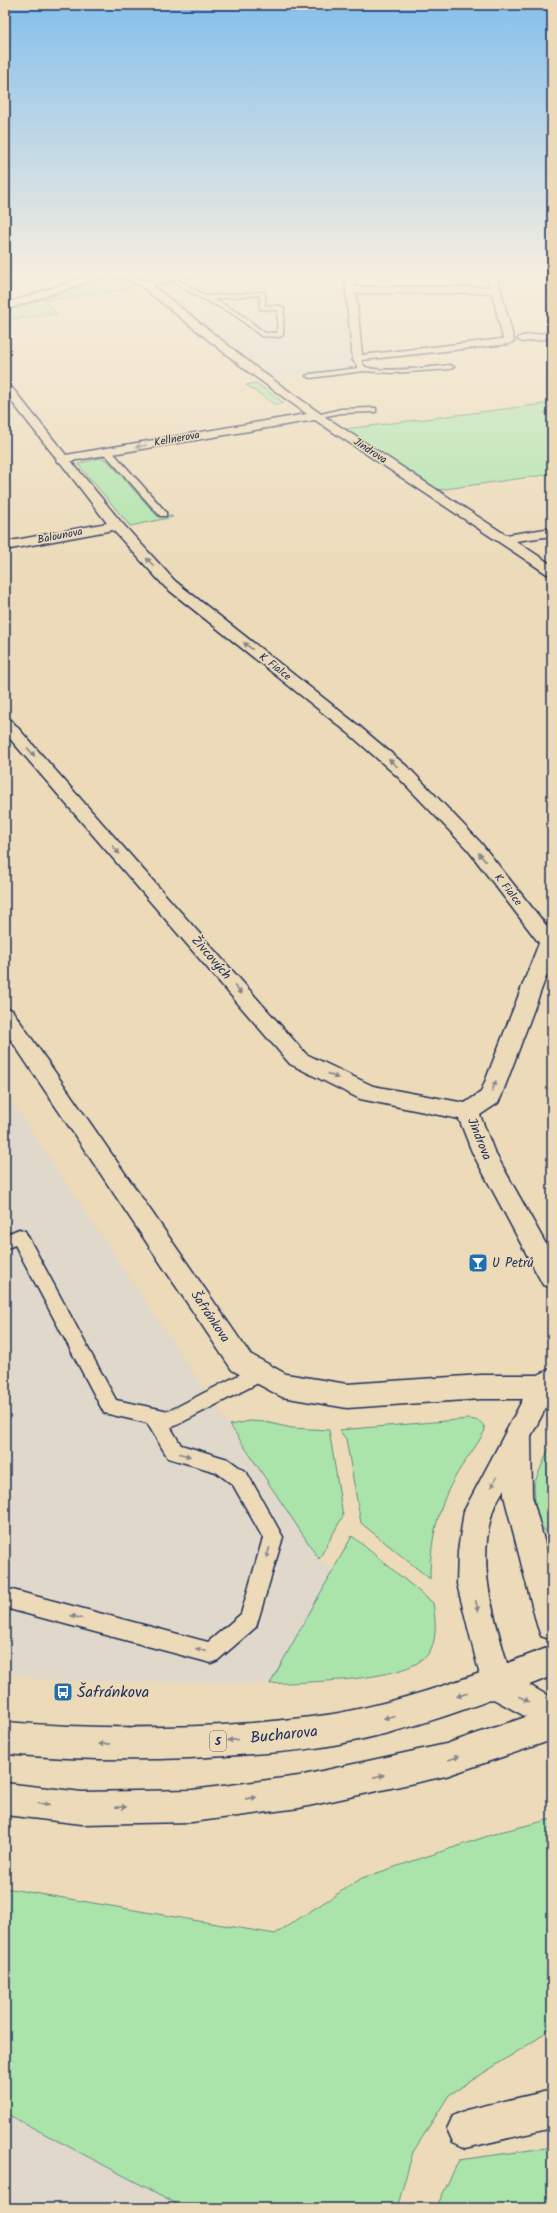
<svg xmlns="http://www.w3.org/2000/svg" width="557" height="2213" font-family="Kalam,sans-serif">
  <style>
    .built { fill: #dfd8cb }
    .green { fill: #aae4aa; stroke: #628a84 }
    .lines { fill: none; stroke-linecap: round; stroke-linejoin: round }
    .lane-casing { stroke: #1b2f5e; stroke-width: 3 }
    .street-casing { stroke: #1b2f5e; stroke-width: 3 }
    .primary-casing { stroke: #1b2f5e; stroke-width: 3 }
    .lane { fill: #ecdab8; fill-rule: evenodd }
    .street { fill: #ecdab8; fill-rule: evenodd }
    .primary { fill: #ecdab8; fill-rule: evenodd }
    .oneway { fill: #84848b }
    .labels { text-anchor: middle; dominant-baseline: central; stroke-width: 3.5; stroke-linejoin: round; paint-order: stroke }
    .far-street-label { font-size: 11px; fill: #1b2f5e; stroke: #ecdab8 }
    .shield { fill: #ecdab8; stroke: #5a6279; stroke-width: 1 }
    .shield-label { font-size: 12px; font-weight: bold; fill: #1b2f5e }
    .street-label { font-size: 13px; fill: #1b2f5e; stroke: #ecdab8 }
    .poi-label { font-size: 13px; fill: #1b2f5e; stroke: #ecdab8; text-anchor: start }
    .near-poi-label { font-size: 16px; fill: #1b2f5e; stroke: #ecdab8; text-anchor: start }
    .near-street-label { font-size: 16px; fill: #1b2f5e; stroke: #ecdab8 }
  </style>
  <rect width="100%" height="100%" fill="#ecdab8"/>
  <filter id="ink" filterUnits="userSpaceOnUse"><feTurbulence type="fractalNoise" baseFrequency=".025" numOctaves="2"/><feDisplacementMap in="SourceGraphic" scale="8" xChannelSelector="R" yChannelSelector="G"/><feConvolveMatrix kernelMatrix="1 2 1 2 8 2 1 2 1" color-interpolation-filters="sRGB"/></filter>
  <g filter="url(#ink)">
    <g class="built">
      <polygon points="5,272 84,272 5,301"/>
      <polygon points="135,272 340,272 352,369 274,378"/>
      <polygon points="5,1092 319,1559 333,1569 270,1684 45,1680 5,1674"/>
      <polygon points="5,2113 185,2208 5,2208"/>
    </g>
    <g class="green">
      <polygon points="115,279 133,288 45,301 57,314 5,320 5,312 72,289 96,283 94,282"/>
      <polygon points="256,383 284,403 276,405 246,385"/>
      <polygon points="552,403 552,412 544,412 552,418 552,474 438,490 345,429"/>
      <polygon points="99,458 107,460 158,517 170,515 173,517 130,526 78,464"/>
      <path d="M469 1419C476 1420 484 1421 485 1430 477 1447 463 1462 454 1479 437 1509 430 1544 430 1579L361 1523 346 1439 339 1430Z"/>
      <polygon points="250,1421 265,1422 292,1428 329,1430 343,1516 319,1559 230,1425"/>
      <polygon points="552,1441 552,1540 536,1519 534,1484"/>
      <path d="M352 1536 433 1603C435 1618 438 1636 430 1651 413 1683 305 1681 270 1684Z"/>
      <polygon points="552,1819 552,2026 540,2037 449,2095 413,2152 397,2208 185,2208 5,2113 5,1888 275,1934 362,1878 500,1832"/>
      <polygon points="552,2147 552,2208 436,2208 459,2160"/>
    </g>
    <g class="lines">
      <defs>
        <g id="lane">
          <path d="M173 277 206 296 265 292V306H281L284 308 283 335 280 337 261 336 235 315 197 296 171 280ZM260 295V309L278 310 277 333H265L239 313 213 299Z"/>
          <path d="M357 357H360L364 366C378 374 432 367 450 365L454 367 450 369 393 373 364 371 310 378 306 376 310 374 358 368 353 359Z"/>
          <polygon points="373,408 376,408 376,412 341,413 317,418 313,416 341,409"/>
          <polygon points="104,449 110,449 166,512 166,516 160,516 104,453"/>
          <polygon points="19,1229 25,1231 116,1400 169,1411 254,1367 260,1365 266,1367 269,1373 266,1379 171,1428 181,1445 228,1459 247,1473 283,1537 256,1627 218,1660 211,1663 5,1608 5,1588 208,1642 241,1614 263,1538 233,1485 216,1472 168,1458 147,1423 104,1413 15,1245 5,1249 5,1235"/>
        </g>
        <g id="street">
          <polygon points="98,272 122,272 145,281 187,272 207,272 152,285 258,369 321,414 506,535 552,528 552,536 516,541 552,565 552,575 547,574 315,420 71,461 121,522 175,581 359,726 410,769 480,842 549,929 552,929 552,961 501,1097 498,1103 480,1115 494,1151 552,1255 552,1288 543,1285 472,1152 459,1119 360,1099 290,1064 5,733 5,718 11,720 306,1054 373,1086 465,1103 481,1092 539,943 468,850 398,777 347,732 165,587 113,530 5,550 5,542 107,523 60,462 57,462 56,458 5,393 5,383 9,384 66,455 307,414 250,373 141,286 110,274 5,310 5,304"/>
          <path d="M344 272H354L355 287H490L486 272H496L514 341 509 344 353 361ZM356 293H492L503 339 362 355Z"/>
          <polygon points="552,332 552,338 522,342 517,339 522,336"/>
          <path d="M5 1008 12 1010 250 1354 286 1374 347 1384 481 1375H538L552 1368V1396L531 1436 532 1496 552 1570V1640L541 1636 537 1625 504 1496V1489C500 1497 494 1505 492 1514 476 1569 496 1621 510 1674L552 1698V1731L486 1695 482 1684 457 1584 458 1551 464 1511 523 1399H481L347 1408 282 1397 232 1370 5 1031Z"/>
          <polygon points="552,2090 552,2128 466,2148 453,2142 447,2129 453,2116 466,2110"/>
        </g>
        <g id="primary">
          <path d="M552 1646V1676C483 1704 413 1730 339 1744 310 1750 282 1752 252 1754 170 1761 88 1761 5 1754V1722C88 1729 170 1729 252 1723 282 1720 310 1718 339 1713 412 1699 483 1673 552 1646Z"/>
          <polygon points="552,1708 552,1740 446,1776 299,1808 192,1822 82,1824 5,1815 5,1783 82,1792 192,1790 299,1776 446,1744"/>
        </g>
      </defs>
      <use href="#lane" class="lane-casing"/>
      <use href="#street" class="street-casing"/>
      <use href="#primary" class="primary-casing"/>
      <use href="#lane" class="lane"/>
      <use href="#street" class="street"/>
      <use href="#primary" class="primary"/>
    </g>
    <defs><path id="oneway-solid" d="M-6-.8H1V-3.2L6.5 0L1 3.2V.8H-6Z"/></defs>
    <g class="oneway">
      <use href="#oneway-solid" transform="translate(141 446) rotate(170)"/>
      <use href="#oneway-solid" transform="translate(150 562) rotate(-133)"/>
      <use href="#oneway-solid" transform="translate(248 646) rotate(-142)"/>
      <use href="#oneway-solid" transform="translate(31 752) rotate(49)"/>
      <use href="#oneway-solid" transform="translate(393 763) rotate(-139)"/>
      <use href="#oneway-solid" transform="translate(116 850) rotate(49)"/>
      <use href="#oneway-solid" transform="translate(482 857) rotate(-128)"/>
      <use href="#oneway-solid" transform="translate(238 990) rotate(49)"/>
      <use href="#oneway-solid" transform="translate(333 1076) rotate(26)"/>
      <use href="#oneway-solid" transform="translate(494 1086) rotate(-69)"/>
      <use href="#oneway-solid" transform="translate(185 1455) rotate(15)"/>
      <use href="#oneway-solid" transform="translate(494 1482) rotate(118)"/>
      <use href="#oneway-solid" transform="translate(268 1553) rotate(106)"/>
      <use href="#oneway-solid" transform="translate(477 1606) rotate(76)"/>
      <use href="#oneway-solid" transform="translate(76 1617) rotate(-165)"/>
      <use href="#oneway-solid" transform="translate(201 1650) rotate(-165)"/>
      <use href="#oneway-solid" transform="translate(462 1695) rotate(162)"/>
      <use href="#oneway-solid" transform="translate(524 1699) rotate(29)"/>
      <use href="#oneway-solid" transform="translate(389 1717) rotate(165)"/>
      <use href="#oneway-solid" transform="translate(233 1740) rotate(175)"/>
      <use href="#oneway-solid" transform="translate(104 1744) rotate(179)"/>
      <use href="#oneway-solid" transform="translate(454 1758) rotate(-19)"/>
      <use href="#oneway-solid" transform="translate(379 1776) rotate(-11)"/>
      <use href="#oneway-solid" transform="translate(251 1798) rotate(-8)"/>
      <use href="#oneway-solid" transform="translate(44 1804) rotate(6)"/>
      <use href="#oneway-solid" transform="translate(121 1807) rotate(-1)"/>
    </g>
  </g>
  <linearGradient id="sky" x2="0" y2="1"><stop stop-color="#85c0ec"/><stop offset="0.47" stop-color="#f6eedf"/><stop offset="1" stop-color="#f6eedf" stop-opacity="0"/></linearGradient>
  <rect width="557" height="582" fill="url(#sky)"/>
  <defs>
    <symbol id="bar-square" viewBox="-11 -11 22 22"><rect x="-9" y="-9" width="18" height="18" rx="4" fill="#1f6fb2" stroke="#ecdab8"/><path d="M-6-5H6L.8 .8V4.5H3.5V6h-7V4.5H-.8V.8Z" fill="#fff"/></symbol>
    <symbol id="bus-square" viewBox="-11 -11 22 22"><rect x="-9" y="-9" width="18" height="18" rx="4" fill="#1f6fb2" stroke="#ecdab8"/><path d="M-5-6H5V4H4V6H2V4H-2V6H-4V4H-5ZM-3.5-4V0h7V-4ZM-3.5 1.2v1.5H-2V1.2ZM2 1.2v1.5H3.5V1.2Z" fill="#fff"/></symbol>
  </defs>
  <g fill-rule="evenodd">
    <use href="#bar-square" x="467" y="1252" width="22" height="22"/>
    <use href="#bus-square" x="52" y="1681" width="22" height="22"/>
  </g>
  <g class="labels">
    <g class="far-street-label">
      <text transform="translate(177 439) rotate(-10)">Kellnerova</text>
      <text transform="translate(370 451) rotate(33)">Jindrova</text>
      <text transform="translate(60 536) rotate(-11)">Balounova</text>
      <text transform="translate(275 667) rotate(38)">K Fialce</text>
      <text transform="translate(508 890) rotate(52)">K Fialce</text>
    </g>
    <rect class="shield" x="210" y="1731" width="16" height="20" rx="3"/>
    <g class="shield-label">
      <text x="218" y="1741">5</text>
    </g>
    <g class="street-label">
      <text transform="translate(211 958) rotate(49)">Živcových</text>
      <text transform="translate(479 1139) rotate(68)">Jindrova</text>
      <text transform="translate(210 1317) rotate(56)">Šafránkova</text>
    </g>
    <g class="poi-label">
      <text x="492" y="1263">U Petrů</text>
    </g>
    <g class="near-poi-label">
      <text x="77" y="1692">Šafránkova</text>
    </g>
    <g class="near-street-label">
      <text transform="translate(284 1735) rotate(-6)">Bucharova</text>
    </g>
  </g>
  <rect width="557" height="2213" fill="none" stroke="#ecdab8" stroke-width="20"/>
  <rect x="10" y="10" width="537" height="2193" fill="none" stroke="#1b2f5e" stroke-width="1.5" filter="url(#ink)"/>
</svg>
